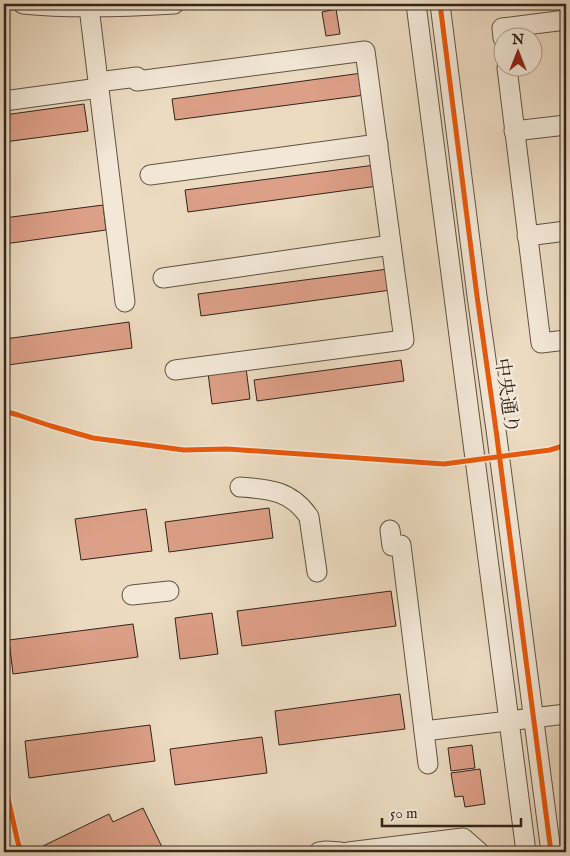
<svg xmlns="http://www.w3.org/2000/svg" width="570" height="856" font-family="'IM FELL English','Noto Serif JP',serif">
  <style>
    .building { fill: #dc9f87; stroke: #32251b }
    .lines { fill: none; stroke-linecap: round; stroke-linejoin: round }
    .minor-casing { stroke: #605244; stroke-width: 21 }
    .minor { stroke: #f3e8d7; stroke-width: 19 }
    .cycleway-casing { stroke: #f3e8d7; stroke-width: 8 }
    .cycleway { stroke: #e8590c; stroke-width: 5 }
    .labels { text-anchor: middle; dominant-baseline: central; stroke-width: 5; stroke-linejoin: round; paint-order: stroke }
    .street-label { font-size: 19px; fill: #32251b; stroke: #f3e8d7 }
  </style>
  <rect width="100%" height="100%" fill="#ecdbc1"/>
  <filter id="stains"><feTurbulence type="fractalNoise" baseFrequency=".004" numOctaves="4"/><feColorMatrix values="0 0 0 0 .2 0 0 0 0 .09 0 0 0 0 .02 0 0 0 .5 -.17"/></filter>
  <radialGradient id="worn" r=".72"><stop offset=".6" stop-color="#630" stop-opacity="0"/><stop offset="1" stop-color="#630" stop-opacity=".3"/></radialGradient>
  <g class="building">
    <polygon points="336,9 340,34 326,36 322,12"/>
    <polygon points="362,73 365,95 175,120 172,99"/>
    <polygon points="84,104 88,131 4,142 4,115"/>
    <polygon points="375,165 378,186 188,212 185,190"/>
    <polygon points="103,205 106,230 4,244 4,218"/>
    <polygon points="388,269 391,290 201,316 198,294"/>
    <polygon points="129,322 132,348 8,365 5,339"/>
    <polygon points="401,360 404,381 257,401 254,380"/>
    <polygon points="246,368 250,399 212,404 208,373"/>
    <polygon points="269,508 273,538 169,552 165,522"/>
    <polygon points="146,509 152,551 81,560 75,519"/>
    <polygon points="391,591 396,626 242,646 237,611"/>
    <polygon points="212,613 218,654 180,659 175,618"/>
    <polygon points="133,624 138,657 13,674 9,640"/>
    <polygon points="400,694 405,729 279,745 275,711"/>
    <polygon points="150,725 155,761 29,778 25,741"/>
    <polygon points="262,737 267,773 175,785 170,749"/>
    <polygon points="472,745 475,768 451,771 448,748"/>
    <polygon points="480,769 485,804 465,807 463,796 455,797 451,773"/>
    <polygon points="143,808 163,849 155,852 46,852 43,846 109,814 113,822"/>
  </g>
  <g class="lines">
    <defs>
      <g id="minor">
        <path d="M23 4C73 9 124 7 174 4"/>
        <polyline points="416,4 526,852"/>
        <polyline points="440,4 477,296 496,430 551,852"/>
        <polyline points="89,7 125,302"/>
        <polyline points="503,38 502,28 566,20"/>
        <polyline points="507,68 541,343 566,340"/>
        <polyline points="137,81 365,51 404,340 175,370"/>
        <polyline points="98,82 137,77"/>
        <polyline points="4,101 99,88"/>
        <polyline points="514,131 566,125"/>
        <polyline points="150,175 378,144"/>
        <polyline points="527,236 566,231"/>
        <polyline points="163,278 391,245"/>
        <path d="M240 487C268 489 291 490 309 517L317 572"/>
        <polyline points="390,530 392,546 401,545 428,764"/>
        <polyline points="132,595 169,591"/>
        <polyline points="424,731 566,714"/>
        <polyline points="319,852 326,851 341,852"/>
        <polyline points="348,852 463,838 479,852"/>
      </g>
    </defs>
    <use href="#minor" class="minor-casing"/>
    <use href="#minor" class="minor"/>
    <defs>
      <g id="cycleway">
        <polyline points="440,4 477,296 496,430 551,852"/>
        <polyline points="4,411 18,415 51,426 93,438 184,450 227,449 444,464 550,450 566,445"/>
        <polyline points="4,780 18,843 22,852"/>
      </g>
    </defs>
    <use href="#cycleway" class="cycleway-casing"/>
    <use href="#cycleway" class="cycleway"/>
  </g>
  <g class="labels">
    <g class="street-label">
      <text transform="translate(506 396) rotate(82)">中央通り</text>
    </g>
  </g>
  <rect width="570" height="856" fill="none" stroke="#ecdbc1" stroke-width="20"/>
  <rect x="5" y="5" width="560" height="846" fill="none" stroke="#32251b" stroke-width="2.5"/>
  <rect x="10" y="10" width="550" height="836" fill="none" stroke="#32251b"/>
  <g transform="translate(518 52)"><circle r="24" fill="#f3e8d7" stroke="#a69a8c"/>
  <path d="M0-4L9 19L0 12L-9 19Z" fill="#8f2418"/>
  <text y="-8" font-size="14" font-weight="bold" text-anchor="middle" fill="#32251b">N</text>
  </g>
  <path d="M382 818v8h139v-8" fill="none" stroke="#32251b" stroke-width="2.5"/>
  <text x="390" y="818" font-size="15" fill="#32251b" stroke="#f3e8d7" stroke-width="4" paint-order="stroke">50 m</text>
  <rect width="100%" height="100%" filter="url(#stains)"/>
  <rect width="100%" height="100%" fill="url(#worn)"/>
</svg>
